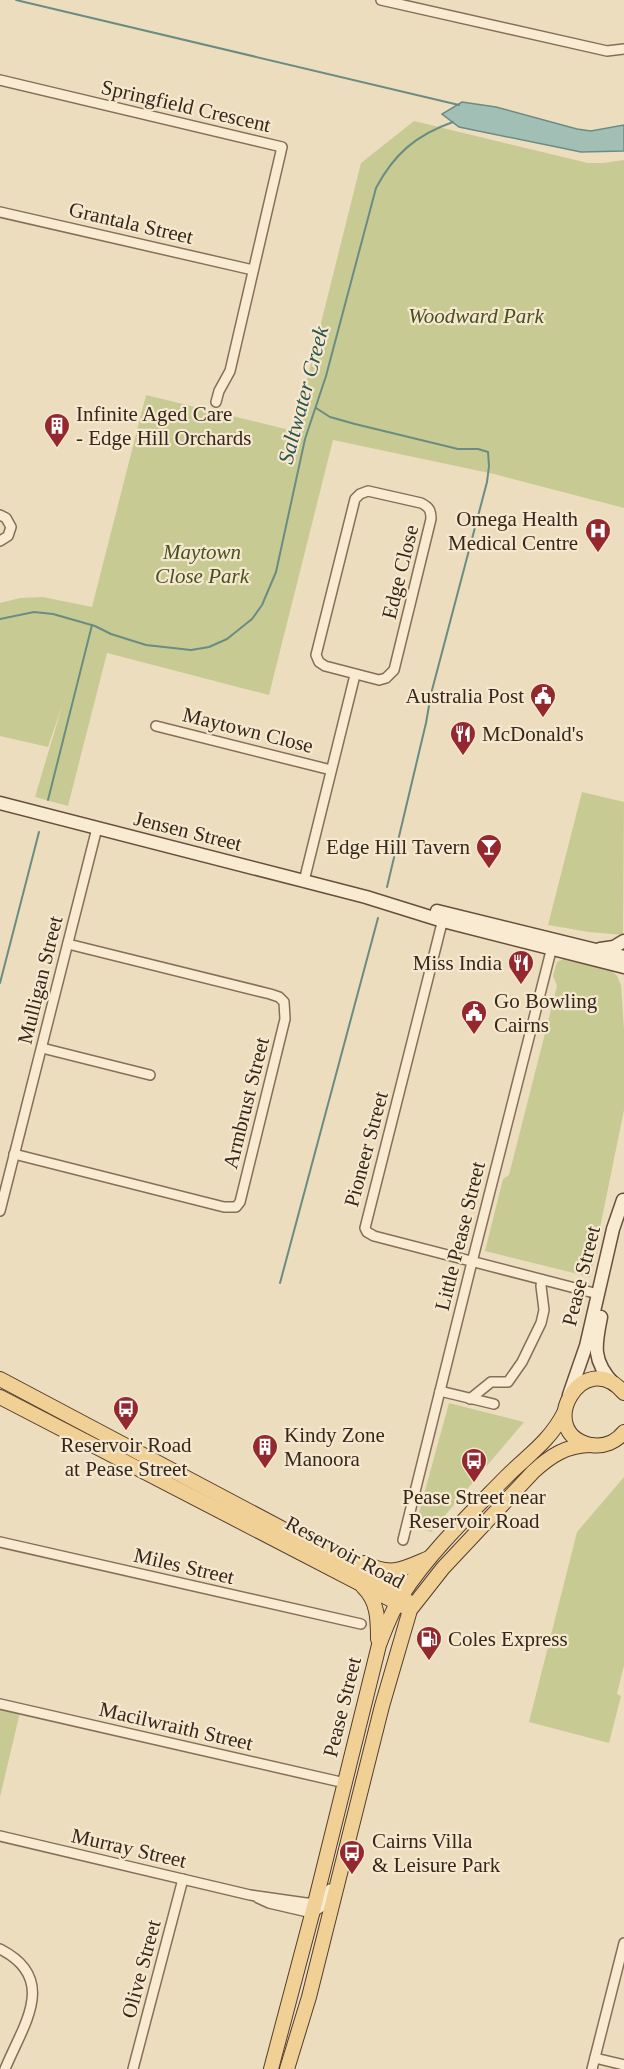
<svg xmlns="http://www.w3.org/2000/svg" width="624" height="2069" font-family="'Times New Roman',serif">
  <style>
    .green { fill: #c7cb93 }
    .water { fill: #a2bfb5; stroke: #6a8c82; stroke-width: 1.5 }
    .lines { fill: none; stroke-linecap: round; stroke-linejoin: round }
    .stream { stroke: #6a8c82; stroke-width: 2 }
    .street-casing { stroke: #866e58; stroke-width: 12 }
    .secondary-casing { stroke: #674f3b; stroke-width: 15 }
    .primary-casing { stroke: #533c2c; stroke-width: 16 }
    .street { stroke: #f8ebd2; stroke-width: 9 }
    .secondary { stroke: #f8ebd2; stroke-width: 12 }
    .primary { stroke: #f1d096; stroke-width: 14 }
    .labels { text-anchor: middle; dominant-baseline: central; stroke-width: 4.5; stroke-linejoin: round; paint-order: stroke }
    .street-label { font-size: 21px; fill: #35271c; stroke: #f5e8ce }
    .park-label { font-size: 21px; font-style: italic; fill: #485123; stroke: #f5e8ce }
    .poi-label { font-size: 21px; fill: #35271c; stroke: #f5e8ce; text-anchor: start }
    .water-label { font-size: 22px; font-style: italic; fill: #2b5550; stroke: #f5e8ce }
  </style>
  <rect width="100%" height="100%" fill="#edddbf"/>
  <g class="green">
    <polygon points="414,121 588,163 603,163 624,160 624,508 494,474 333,440 269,695 107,653 68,806 35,797 63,703 48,747 0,736 0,603 20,598 43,597 92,607 146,395 294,431 361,163"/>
    <polygon points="582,792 624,802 623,935 589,932 548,925"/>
    <polygon points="565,958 611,970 617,976 621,985 624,1030 624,1110 590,1277 485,1251 503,1179 509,1175 557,986 553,976 557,962"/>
    <polygon points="449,1403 524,1422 431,1532 415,1527"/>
    <polygon points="624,1477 624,1665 617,1694 621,1696 609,1743 529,1722 577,1532"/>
    <polygon points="0,1704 21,1708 0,1797"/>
  </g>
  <polygon class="water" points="462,102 496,107 577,129 591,131 624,125 624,151 581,152 557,147 459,127 442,114"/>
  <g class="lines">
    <g class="stream">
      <polyline points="16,0 459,105"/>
      <polyline points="316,408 330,417 355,424 458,449 478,449 488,452 489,466 487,482 431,694 426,723 387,887"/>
      <path d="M0 619 34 612 53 614 95 626 111 634 146 645 191 650 209 647 227 639 252 619 262 605 276 572 305 439 326 376 376 188C394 154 416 135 453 122"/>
      <polyline points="48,800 92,625"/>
      <polyline points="0,983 39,832"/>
      <polyline points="280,1283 378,918"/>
    </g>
    <defs>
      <g id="street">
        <polyline points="381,0 607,51 624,49"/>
        <polyline points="0,80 282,147 230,371 219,391 216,402"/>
        <polyline points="0,212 253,270"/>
        <path d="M368 491 421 503C429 507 431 510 431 519L394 670 386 678 379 680 325 666 319 662 316 655 355 499 360 494Z"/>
        <polyline points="0,515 6,518 11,527 8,536 0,541"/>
        <polyline points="156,726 331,770"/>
        <polyline points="304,881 355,675"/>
        <polyline points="444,915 365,1228 367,1232 374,1236 598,1294"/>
        <polyline points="42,1048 150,1075"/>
        <polyline points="14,1154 224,1207 236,1207 240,1202 285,1019 284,1002 279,997 270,994 68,944"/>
        <polyline points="0,1211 97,828"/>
        <polyline points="440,1391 494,1404"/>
        <polyline points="470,1399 491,1382 508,1382 522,1362 541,1323 544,1310 541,1286 542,1280"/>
        <polyline points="403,1540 472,1262 553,943"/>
        <polyline points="0,1542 361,1624"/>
        <polyline points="0,1704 345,1783"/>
        <polyline points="0,1836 250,1895 306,1903 315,1903"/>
        <polyline points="258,1898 269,1903 312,1913 323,1906 330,1889"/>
        <path d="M0 1949C59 1979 23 2025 5 2069"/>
        <polyline points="595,2058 624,2065"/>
        <polyline points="133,2069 183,1879"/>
        <polyline points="592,2069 624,1943"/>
      </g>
      <g id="secondary">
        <polyline points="0,803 304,881 366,897 443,921 624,967"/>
        <polyline points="437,911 624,957"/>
        <polyline points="600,949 614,947 624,941"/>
        <path d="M601 1317C595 1346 592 1361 614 1384"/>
        <polyline points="569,1395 586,1346 613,1229 623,1200"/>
      </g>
      <g id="primary">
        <polyline points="0,1379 398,1590 408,1602"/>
        <path d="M624 1393C583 1344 533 1433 591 1445 604 1447 616 1442 624 1432"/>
        <polyline points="0,1397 405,1607"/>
        <path d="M365 1563C391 1577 403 1569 429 1558"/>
        <path d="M363 1587C378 1601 378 1620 378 1639"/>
        <path d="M271 2069 315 1903 379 1645C386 1627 392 1610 402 1595 430 1552 471 1513 506 1477 527 1456 550 1441 564 1413"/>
        <path d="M287 2069 309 1997 382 1706 410 1610 443 1568 533 1472C550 1456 567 1445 591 1445"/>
      </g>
    </defs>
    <use href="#street" class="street-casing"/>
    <use href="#secondary" class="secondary-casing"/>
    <use href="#primary" class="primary-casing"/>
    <use href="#street" class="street"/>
    <use href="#secondary" class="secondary"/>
    <use href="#primary" class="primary"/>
  </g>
  <defs>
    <symbol id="building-pin" viewBox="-11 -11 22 30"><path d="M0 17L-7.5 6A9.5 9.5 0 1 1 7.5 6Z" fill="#94282f" stroke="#f5e8ce"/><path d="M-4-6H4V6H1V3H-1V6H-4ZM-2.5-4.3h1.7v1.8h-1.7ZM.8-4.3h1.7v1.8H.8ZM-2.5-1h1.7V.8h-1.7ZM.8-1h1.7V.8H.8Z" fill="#fff"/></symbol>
    <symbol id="hospital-pin" viewBox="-11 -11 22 30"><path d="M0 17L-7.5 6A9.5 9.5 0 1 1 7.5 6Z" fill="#94282f" stroke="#f5e8ce"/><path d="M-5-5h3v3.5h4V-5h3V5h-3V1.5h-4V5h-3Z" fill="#fff"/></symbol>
    <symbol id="civic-pin" viewBox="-11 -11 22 30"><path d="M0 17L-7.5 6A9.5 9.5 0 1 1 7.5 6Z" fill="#94282f" stroke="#f5e8ce"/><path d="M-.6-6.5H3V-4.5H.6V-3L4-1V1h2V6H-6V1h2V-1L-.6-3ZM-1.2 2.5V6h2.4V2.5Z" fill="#fff"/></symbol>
    <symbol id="restaurant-pin" viewBox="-11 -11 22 30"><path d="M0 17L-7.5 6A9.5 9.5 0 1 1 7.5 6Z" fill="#94282f" stroke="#f5e8ce"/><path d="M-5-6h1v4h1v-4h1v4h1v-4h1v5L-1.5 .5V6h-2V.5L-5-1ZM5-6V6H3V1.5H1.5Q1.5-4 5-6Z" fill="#fff"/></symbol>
    <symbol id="bar-pin" viewBox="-11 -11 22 30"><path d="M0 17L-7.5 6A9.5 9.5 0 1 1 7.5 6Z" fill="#94282f" stroke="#f5e8ce"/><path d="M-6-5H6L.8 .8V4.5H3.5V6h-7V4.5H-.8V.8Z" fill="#fff"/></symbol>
    <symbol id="bus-pin" viewBox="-11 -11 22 30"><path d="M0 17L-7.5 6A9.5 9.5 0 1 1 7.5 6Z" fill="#94282f" stroke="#f5e8ce"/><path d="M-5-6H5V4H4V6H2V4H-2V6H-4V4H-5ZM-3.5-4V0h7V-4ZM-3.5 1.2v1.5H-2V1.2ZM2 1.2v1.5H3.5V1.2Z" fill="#fff"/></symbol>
    <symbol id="fuel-pin" viewBox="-11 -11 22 30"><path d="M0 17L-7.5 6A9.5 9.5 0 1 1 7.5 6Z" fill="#94282f" stroke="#f5e8ce"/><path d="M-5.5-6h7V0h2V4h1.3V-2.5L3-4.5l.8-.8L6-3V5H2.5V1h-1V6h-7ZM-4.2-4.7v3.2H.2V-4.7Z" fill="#fff"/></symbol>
  </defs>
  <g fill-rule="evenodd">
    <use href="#building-pin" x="42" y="411" width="30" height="40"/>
    <use href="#hospital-pin" x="583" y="516" width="30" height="40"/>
    <use href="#civic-pin" x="528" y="681" width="30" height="40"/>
    <use href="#restaurant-pin" x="448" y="719" width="30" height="40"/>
    <use href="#bar-pin" x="474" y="832" width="30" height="40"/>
    <use href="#restaurant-pin" x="506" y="948" width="30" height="40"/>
    <use href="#civic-pin" x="459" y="998" width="30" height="40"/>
    <use href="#bus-pin" x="111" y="1394" width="30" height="40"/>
    <use href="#building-pin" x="250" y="1432" width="30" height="40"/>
    <use href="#bus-pin" x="459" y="1446" width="30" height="40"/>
    <use href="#fuel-pin" x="414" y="1624" width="30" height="40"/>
    <use href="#bus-pin" x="337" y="1838" width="30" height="40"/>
  </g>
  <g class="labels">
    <g class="street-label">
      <text transform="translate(186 106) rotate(13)">Springfield Crescent</text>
      <text transform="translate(131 223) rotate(13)">Grantala Street</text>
      <text transform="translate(400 572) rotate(-76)">Edge Close</text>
      <text transform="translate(248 730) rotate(14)">Maytown Close</text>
      <text transform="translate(188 831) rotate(14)">Jensen Street</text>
      <text transform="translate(40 980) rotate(-76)">Mulligan Street</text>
      <text transform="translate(246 1103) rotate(-76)">Armbrust Street</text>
      <text transform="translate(366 1149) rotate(-75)">Pioneer Street</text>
      <text transform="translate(460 1236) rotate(-76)">Little Pease Street</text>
      <text transform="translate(581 1276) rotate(-76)">Pease Street</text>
      <text transform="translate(345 1552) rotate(28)">Reservoir Road</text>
      <text transform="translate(184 1566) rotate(13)">Miles Street</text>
      <text transform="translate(342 1707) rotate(-76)">Pease Street</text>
      <text transform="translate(176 1726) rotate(13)">Macilwraith Street</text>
      <text transform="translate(129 1848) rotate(13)">Murray Street</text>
      <text transform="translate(141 1969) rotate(-75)">Olive Street</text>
    </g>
    <g class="park-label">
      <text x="476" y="316">Woodward Park</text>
      <text x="202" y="552">Maytown<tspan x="202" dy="24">Close Park</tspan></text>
    </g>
    <g class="poi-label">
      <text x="76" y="414">Infinite Aged Care<tspan x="76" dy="24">- Edge Hill Orchards</tspan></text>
      <text x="578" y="519" text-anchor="end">Omega Health<tspan x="578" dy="24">Medical Centre</tspan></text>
      <text x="524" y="696" text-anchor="end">Australia Post</text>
      <text x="482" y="734">McDonald's</text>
      <text x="470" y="847" text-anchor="end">Edge Hill Tavern</text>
      <text x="502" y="963" text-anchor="end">Miss India</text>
      <text x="494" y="1001">Go Bowling<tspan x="494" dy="24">Cairns</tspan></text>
      <text x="284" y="1435">Kindy Zone<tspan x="284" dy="24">Manoora</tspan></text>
      <text x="126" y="1445" text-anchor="middle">Reservoir Road<tspan x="126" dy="24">at Pease Street</tspan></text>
      <text x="474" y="1497" text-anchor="middle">Pease Street near<tspan x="474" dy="24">Reservoir Road</tspan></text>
      <text x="448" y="1639">Coles Express</text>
      <text x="372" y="1841">Cairns Villa<tspan x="372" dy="24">&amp; Leisure Park</tspan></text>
    </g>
    <g class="water-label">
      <text transform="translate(303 395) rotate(-75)">Saltwater Creek</text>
    </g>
  </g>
</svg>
